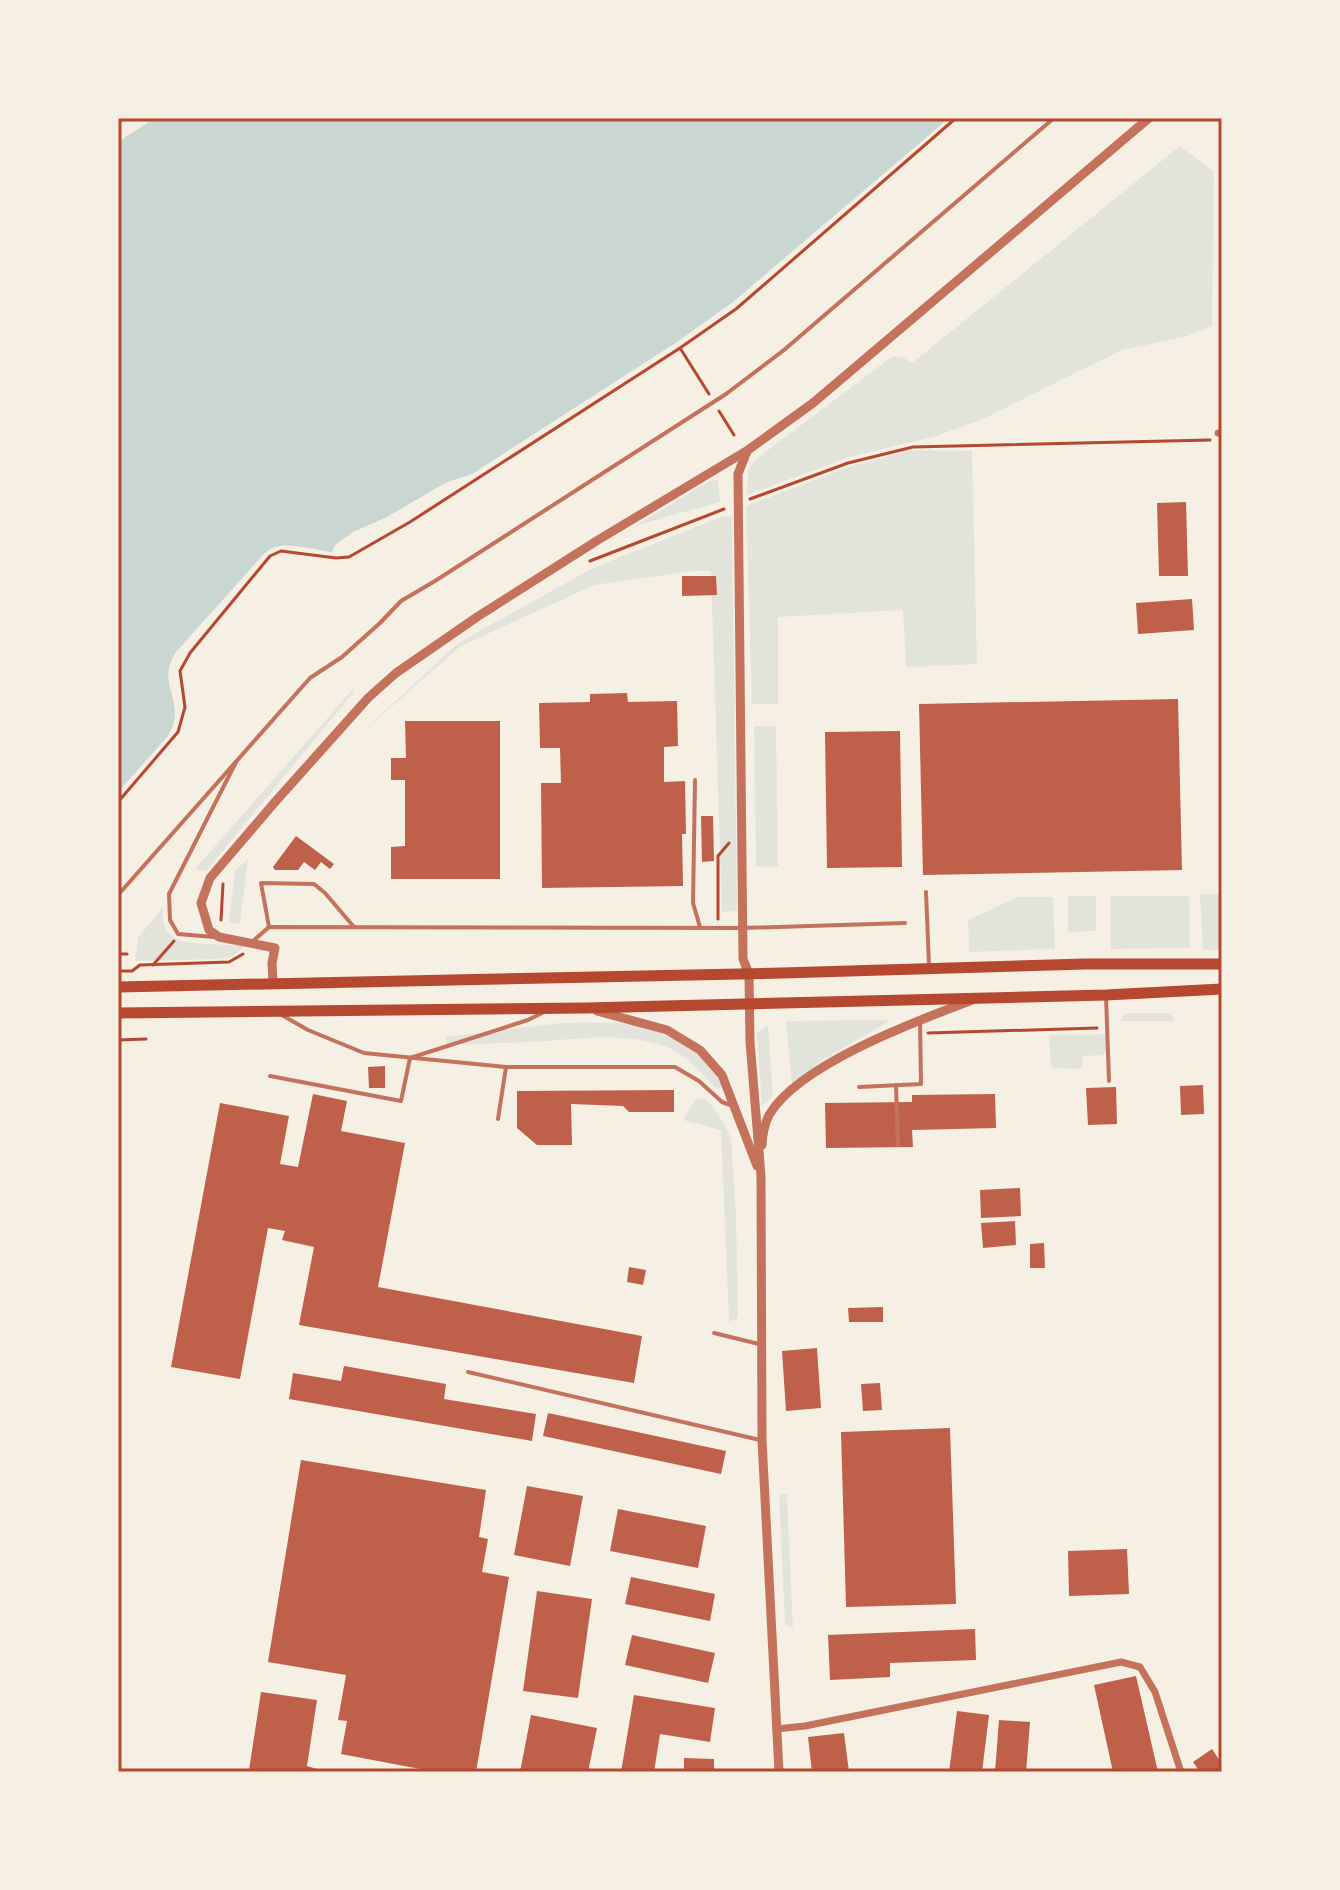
<svg xmlns="http://www.w3.org/2000/svg" width="1340" height="1890" font-family="Manrope,sans-serif">
  <style>
    .green { fill: #e2e4dc }
    .water { fill: #c9d6d2 }
    .building { fill: #bf614a }
    .lines { fill: none; stroke-linecap: round; stroke-linejoin: round }
    .path { stroke: #b5482f; stroke-width: 3 }
    .service { stroke: #c5725c; stroke-width: 4 }
    .minor { stroke: #c5725c; stroke-width: 7 }
    .tertiary { stroke: #c5725c; stroke-width: 9 }
    .primary { stroke: #b5482f; stroke-width: 11 }
    .neatline { fill: none; stroke: #b5482f; stroke-width: 3 }
  </style>
  <rect width="100%" height="100%" fill="#f6efe4"/>
  <g class="green">
    <polygon points="1180,146 1214,172 1212,326 1188,336 1122,350 983,419 934,437 852,456 747,495 748,470 756,459 893,356 904,358 912,363"/>
    <polygon points="913,450 972,451 977,664 906,667 903,610 778,617 778,704 752,704 746,506 849,467"/>
    <polygon points="713,479 718,481 720,502 637,525"/>
    <polygon points="732,516 737,911 722,912 711,571 694,571 594,585 461,646 359,735 458,643 595,567 721,517"/>
    <polygon points="354,688 353,693 206,871 195,869"/>
    <polygon points="754,726 776,726 778,866 756,867"/>
    <polygon points="248,859 240,923 233,924 229,920 235,871"/>
    <polygon points="1200,894 1222,894 1222,950 1203,950"/>
    <polygon points="1068,896 1096,896 1096,931 1068,932"/>
    <polygon points="1110,896 1189,896 1190,948 1111,949"/>
    <polygon points="1018,897 1053,897 1055,949 969,952 968,920"/>
    <path d="M164 906C158 938 178 942 204 944 218 944 231 945 244 946L232 957 217 959 135 961 138 938Z"/>
    <polygon points="1127,1013 1167,1013 1173,1017 1175,1021 1120,1021 1122,1017"/>
    <polygon points="891,1020 821,1061 792,1086 786,1021"/>
    <path d="M561 1023C580 1023 600 1022 619 1023 655 1027 712 1050 722 1088L716 1089C701 1072 685 1053 664 1046 627 1033 585 1038 547 1041 513 1043 480 1044 447 1045L446 1037Z"/>
    <polygon points="768,1025 773,1096 762,1106 757,1033"/>
    <polygon points="1106,1034 1106,1051 1103,1055 1083,1056 1081,1069 1055,1068 1051,1066 1049,1035"/>
    <polygon points="703,1098 710,1103 718,1114 731,1138 736,1214 738,1318 729,1322 721,1130 683,1120 696,1099"/>
    <polygon points="779,1494 787,1494 793,1629 785,1623"/>
  </g>
  <path class="water" d="M155 118H949L733 302 677 342 472 474 445 483 387 517 353 532 335 545 332 552C318 550 287 542 275 547 271 548 266 552 263 555L176 652C174 656 171 660 170 664 162 690 186 706 168 736L118 792V142Z"/>
  <g class="building">
    <polygon points="1186,502 1188,576 1159,576 1157,503"/>
    <polygon points="682,576 716,576 717,595 682,596"/>
    <polygon points="1192,599 1194,630 1138,634 1136,603"/>
    <polygon points="627,693 628,702 677,701 678,746 664,747 664,782 685,781 686,834 682,834 683,886 542,888 541,783 561,783 560,748 540,748 539,703 590,702 590,694"/>
    <polygon points="1178,699 1182,870 923,875 919,704"/>
    <polygon points="405,721 500,721 500,879 391,879 391,847 405,846 405,780 391,780 391,758 406,758"/>
    <polygon points="900,731 902,867 827,868 825,732"/>
    <polygon points="701,816 713,816 714,861 702,862"/>
    <polygon points="296,836 334,864 330,869 321,862 315,870 304,862 298,870 275,870 273,867"/>
    <polygon points="385,1066 385,1088 369,1088 368,1067"/>
    <polygon points="1203,1085 1204,1114 1181,1115 1180,1086"/>
    <polygon points="1116,1087 1117,1124 1088,1125 1086,1088"/>
    <polygon points="674,1090 674,1112 629,1112 623,1106 571,1104 572,1145 537,1145 517,1128 517,1091"/>
    <polygon points="313,1094 347,1101 341,1131 405,1143 378,1287 642,1336 634,1383 299,1325 314,1247 282,1240 285,1231 268,1228 240,1379 171,1367 220,1103 289,1116 280,1164 298,1167"/>
    <polygon points="995,1094 996,1128 912,1130 913,1147 826,1148 825,1103 912,1102 912,1095"/>
    <polygon points="1020,1188 1021,1216 981,1218 980,1190"/>
    <polygon points="1015,1221 1016,1245 983,1248 981,1223"/>
    <polygon points="1044,1243 1045,1268 1030,1268 1030,1244"/>
    <polygon points="629,1267 646,1270 643,1285 627,1282"/>
    <polygon points="883,1307 883,1322 849,1322 848,1308"/>
    <polygon points="817,1348 821,1408 786,1411 782,1351"/>
    <polygon points="344,1366 446,1384 444,1399 536,1414 532,1441 289,1399 293,1373 341,1381"/>
    <polygon points="880,1383 882,1410 863,1411 861,1384"/>
    <polygon points="548,1413 726,1451 721,1474 543,1436"/>
    <polygon points="950,1428 956,1604 846,1607 841,1432"/>
    <polygon points="301,1460 486,1490 479,1537 488,1539 482,1572 509,1577 476,1772 436,1772 341,1754 347,1721 338,1720 346,1675 268,1662"/>
    <polygon points="527,1486 583,1496 570,1566 514,1555"/>
    <polygon points="618,1509 706,1526 698,1568 610,1551"/>
    <polygon points="1127,1549 1129,1594 1069,1596 1068,1551"/>
    <polygon points="631,1577 715,1594 710,1621 625,1604"/>
    <polygon points="537,1591 592,1599 578,1698 523,1691"/>
    <polygon points="975,1629 976,1660 890,1663 890,1677 830,1680 828,1635"/>
    <polygon points="632,1635 715,1653 708,1683 625,1665"/>
    <polygon points="1136,1676 1158,1772 1113,1772 1094,1685"/>
    <polygon points="261,1692 317,1700 307,1766 327,1772 265,1772 249,1770"/>
    <polygon points="634,1695 715,1708 710,1742 660,1734 654,1772 621,1772"/>
    <polygon points="957,1711 989,1715 982,1772 949,1772"/>
    <polygon points="531,1715 597,1728 588,1772 520,1772"/>
    <polygon points="999,1720 1030,1722 1026,1772 995,1772"/>
    <polygon points="844,1733 849,1772 812,1772 808,1737"/>
    <polygon points="1212,1749 1222,1764 1222,1772 1200,1772 1193,1762"/>
    <polygon points="684,1758 714,1759 714,1772 684,1772"/>
  </g>
  <g class="lines">
    <g class="path">
      <polyline points="680,348 709,394"/>
      <polyline points="719,411 734,435"/>
      <polyline points="750,499 848,463 913,447 1210,440"/>
      <polyline points="590,561 724,509"/>
      <polyline points="118,802 178,732 185,707 180,671 190,653 270,556 281,551 336,558 349,557 410,522 680,348 736,309 956,118"/>
      <polyline points="718,919 718,856 729,843"/>
      <polyline points="221,920 223,884"/>
      <polyline points="118,954 127,954"/>
      <polyline points="153,965 174,941"/>
      <polyline points="118,971 132,971 140,965 229,962 243,954"/>
      <polyline points="928,1033 1097,1028"/>
      <polyline points="118,1040 146,1039"/>
    </g>
    <g class="service">
      <polyline points="695,780 693,903 700,927"/>
      <polyline points="926,892 929,966"/>
      <polyline points="118,895 310,678 342,657 380,623 401,601 435,581 726,394 784,350 1054,118"/>
      <polyline points="269,927 261,883 314,884 325,893 354,927"/>
      <polyline points="214,937 178,934 170,920 169,894 236,762"/>
      <polyline points="252,942 269,927 742,928 905,923"/>
      <polyline points="1106,996 1109,1081"/>
      <polyline points="280,1014 308,1030 364,1053 506,1067 675,1067 699,1081 722,1102 733,1106"/>
      <polyline points="270,1076 401,1101 410,1058 528,1020 542,1013"/>
      <polyline points="896,1085 898,1145"/>
      <polyline points="859,1087 921,1084 920,1020"/>
      <polyline points="498,1119 506,1067"/>
      <polyline points="714,1333 759,1344"/>
      <polyline points="468,1372 760,1440"/>
    </g>
    <g class="minor">
      <polyline points="1218,433 1222,433"/>
      <polyline points="776,1729 805,1726 1121,1662 1140,1667 1155,1692 1181,1772"/>
    </g>
    <g class="tertiary">
      <polyline points="747,451 738,474 743,959 749,974 750,1042 761,1176 762,1440 779,1772"/>
      <polyline points="273,983 272,963 275,948 219,937 209,930 201,903 210,878 275,802 368,698 396,673 477,617 598,540 748,450 813,403 1149,118"/>
      <polyline points="597,1011 667,1030 700,1050 722,1075 757,1166"/>
      <path d="M762 1145C762 1136 765 1123 769 1115 798 1065 916 1021 970 1001"/>
    </g>
    <g class="primary">
      <polyline points="118,987 782,973 1085,964 1222,964"/>
      <polyline points="118,1013 586,1008 1106,995 1222,989"/>
    </g>
  </g>
  <rect width="1340" height="1890" fill="none" stroke="#f6efe4" stroke-width="240"/>
  <rect x="120" y="120" width="1100" height="1650" class="neatline"/>
</svg>
